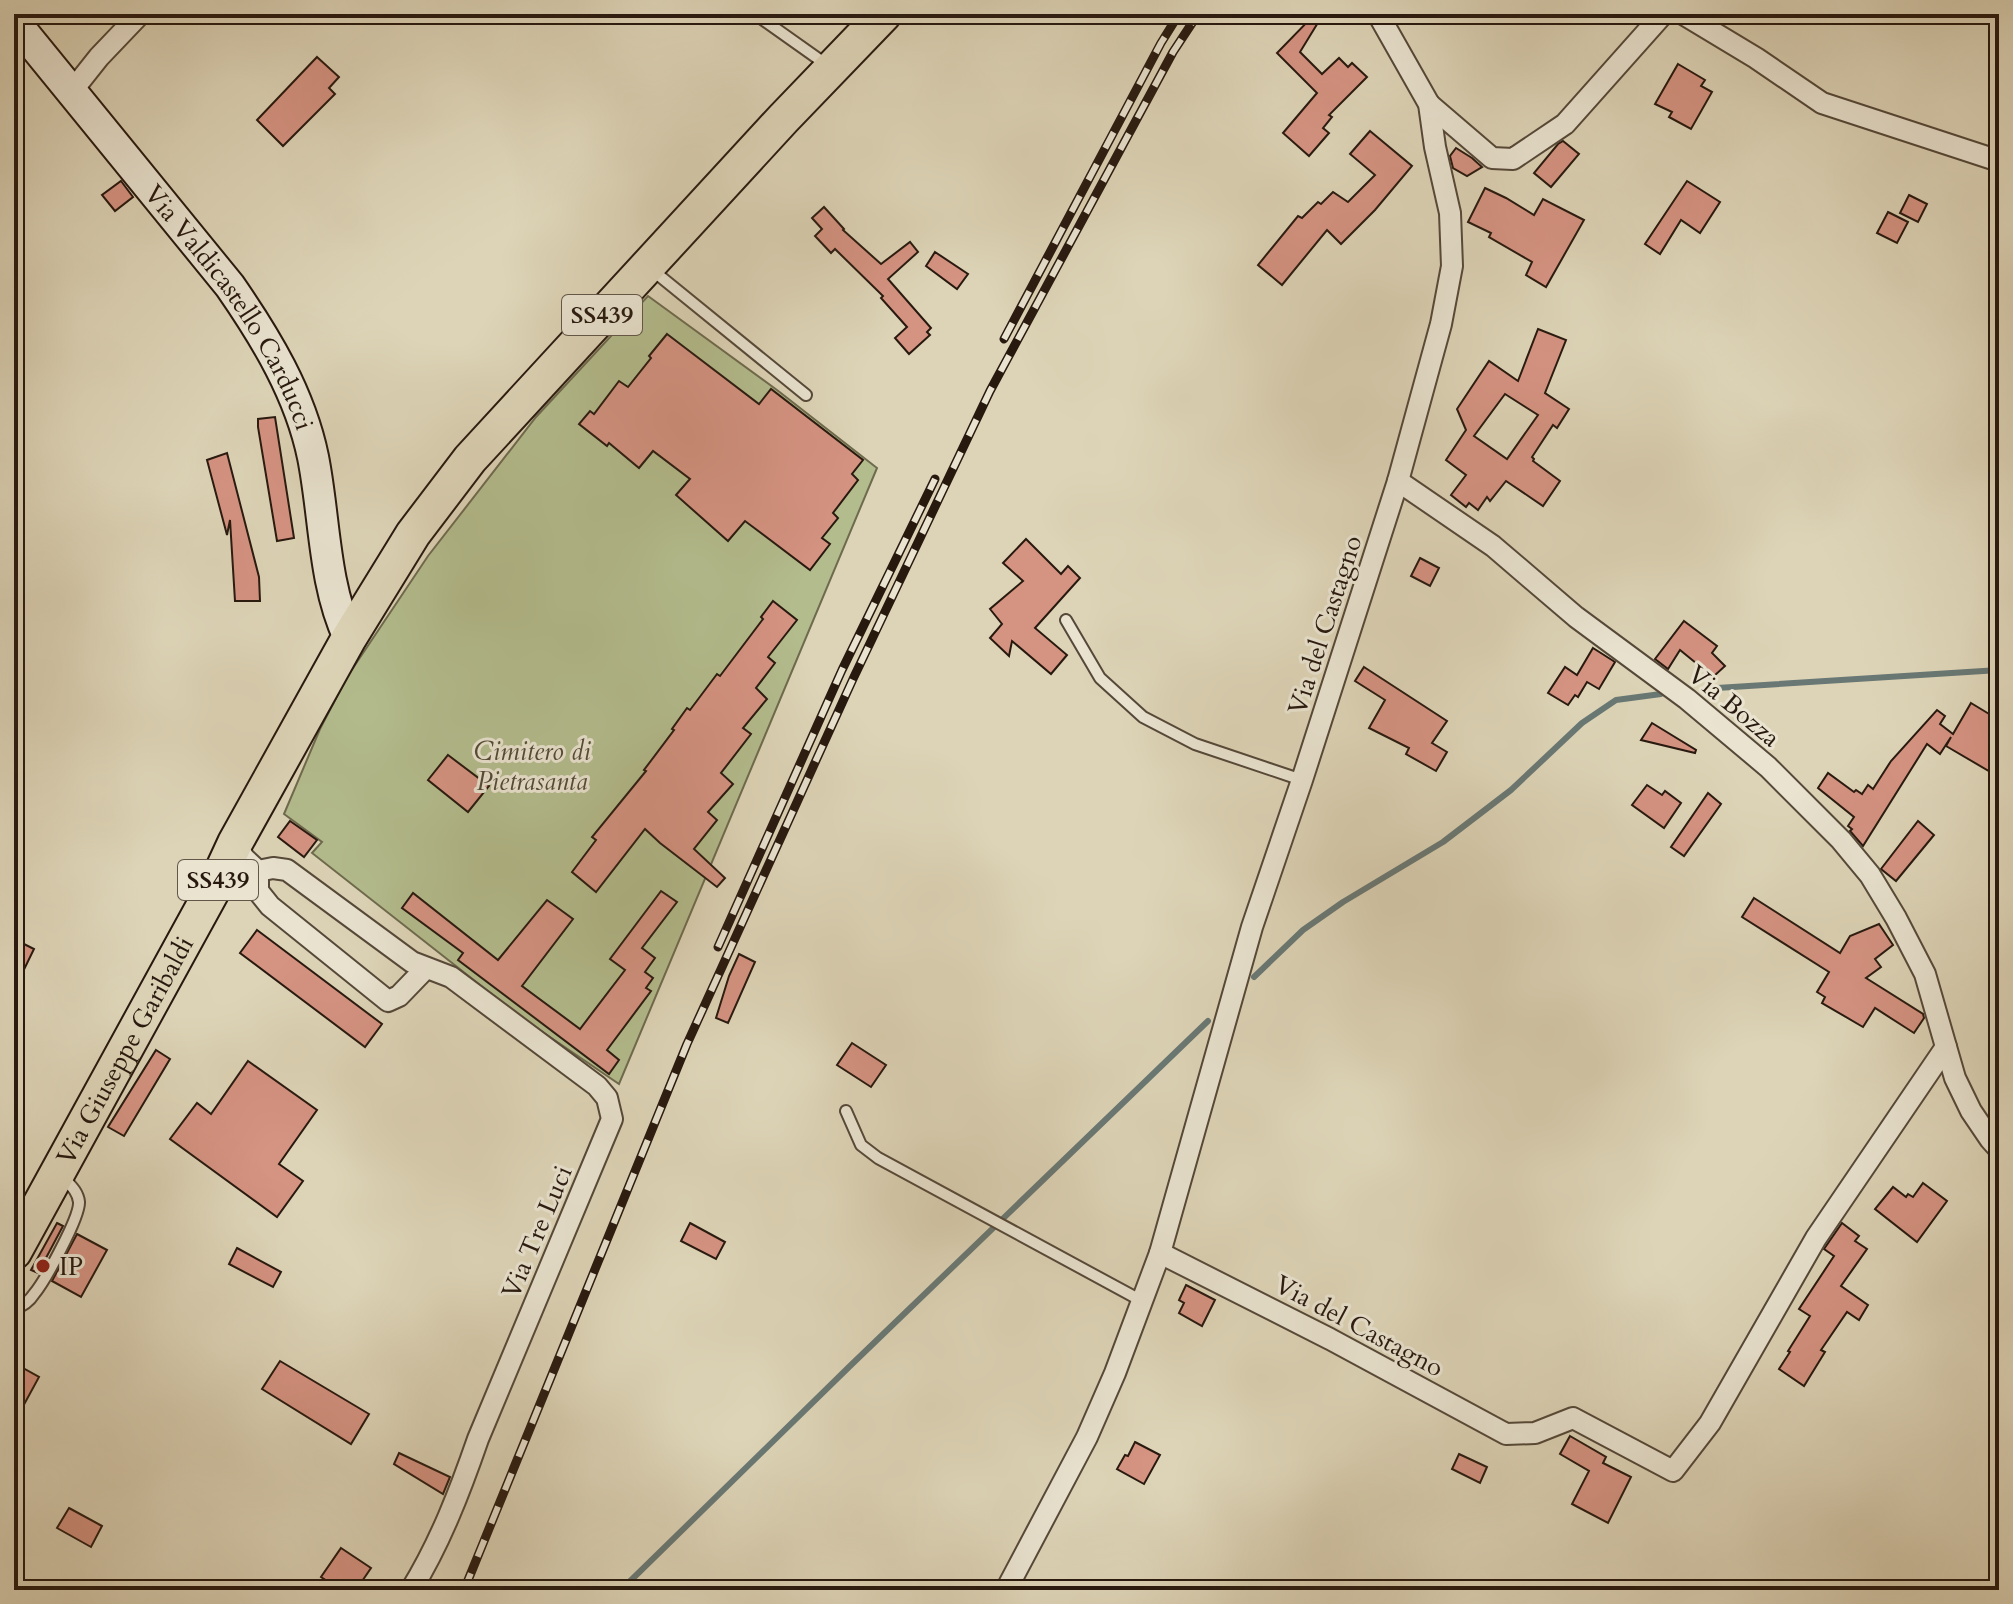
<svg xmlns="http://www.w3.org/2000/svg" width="2013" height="1604" font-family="Cardo,serif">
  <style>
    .green { fill: #b3bc8d; stroke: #6e6a4e; stroke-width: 2 }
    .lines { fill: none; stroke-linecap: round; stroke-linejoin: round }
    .stream { stroke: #697874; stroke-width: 6 }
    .building { fill: #d59382; stroke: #28190f; stroke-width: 2; fill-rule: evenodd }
    .lane-casing { stroke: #554839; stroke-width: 14 }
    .street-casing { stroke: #554839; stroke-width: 24 }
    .secondary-casing { stroke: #28190f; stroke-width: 34 }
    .primary-casing { stroke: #28190f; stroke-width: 38 }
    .lane { stroke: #e9e3d0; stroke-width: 10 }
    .street { stroke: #e9e3d0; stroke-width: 20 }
    .secondary { stroke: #e9e3d0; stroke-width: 30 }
    .primary { stroke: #ddd4b7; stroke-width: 34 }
    .rail-casing { stroke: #28190f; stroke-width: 9 }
    .rail { stroke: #e9e3d0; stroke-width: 6; stroke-dasharray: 18; stroke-linecap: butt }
    .poi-dot { fill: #8f2418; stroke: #e9e3d0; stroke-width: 3 }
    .labels { text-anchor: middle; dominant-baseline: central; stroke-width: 6; stroke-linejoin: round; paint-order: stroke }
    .shield { fill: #e9e3d0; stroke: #625649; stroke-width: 2 }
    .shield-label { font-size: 24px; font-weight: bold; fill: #28190f }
    .street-label { font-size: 26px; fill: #28190f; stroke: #e9e3d0 }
    .park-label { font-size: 26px; font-style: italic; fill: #524a35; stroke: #e9e3d0 }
    .poi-label { font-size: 26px; fill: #28190f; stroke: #e9e3d0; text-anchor: start }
  </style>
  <rect width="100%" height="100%" fill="#ddd4b7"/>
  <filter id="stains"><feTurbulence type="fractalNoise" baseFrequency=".0025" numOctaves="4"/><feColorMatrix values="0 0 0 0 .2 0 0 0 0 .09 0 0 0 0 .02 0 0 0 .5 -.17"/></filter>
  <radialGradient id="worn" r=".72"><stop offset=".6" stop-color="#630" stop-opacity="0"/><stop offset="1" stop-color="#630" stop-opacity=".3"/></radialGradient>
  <polygon class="green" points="648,296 777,390 877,468 619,1084 522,1018 312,853 322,842 284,814 320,729 347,677 428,556 536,417"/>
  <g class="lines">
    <g class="stream">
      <polyline points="1717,688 1999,670"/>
      <polyline points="1254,977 1303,930 1343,902 1443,842 1511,790 1582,723 1616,700 1661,694"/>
      <polyline points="621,1590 850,1366 1208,1021"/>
    </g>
  </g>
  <g class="building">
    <polygon points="1313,16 1319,21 1300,52 1322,74 1339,58 1348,67 1352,63 1367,77 1329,115 1332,117 1323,128 1329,133 1309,156 1283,133 1317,93 1277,53"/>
    <polygon points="317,57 339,77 329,88 335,94 283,146 257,120"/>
    <polygon points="1678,64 1705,80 1701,86 1712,92 1691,129 1669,117 1672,112 1655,104"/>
    <polygon points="1370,131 1412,166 1375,210 1341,244 1327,230 1282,285 1258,265 1298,216 1302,218 1318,202 1321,204 1333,192 1348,202 1375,175 1350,154"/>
    <polygon points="1563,141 1579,154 1551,187 1534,173 1558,144"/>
    <polygon points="1456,148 1472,158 1482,167 1467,176 1453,168 1450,156"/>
    <polygon points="121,181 133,197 115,211 102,195"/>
    <polygon points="1687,181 1720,202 1700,233 1681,220 1660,254 1645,244"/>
    <polygon points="1485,188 1506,198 1534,215 1543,199 1584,220 1546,287 1526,275 1532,262 1489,237 1491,233 1468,222"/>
    <polygon points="1909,195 1927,204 1918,222 1900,213"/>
    <polygon points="824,207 844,229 843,230 881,264 910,242 918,252 888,279 931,328 927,332 930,335 909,354 895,338 907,327 881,298 883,296 835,249 831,253 815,236 822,229 812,218"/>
    <polygon points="1888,212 1908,222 1897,243 1877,233"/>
    <polygon points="935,252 968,274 957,289 926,266"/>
    <path d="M1538 329 1566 340 1545 393 1569 409 1557 428 1553 425 1532 457 1534 459 1533 461 1560 481 1543 506 1506 481 1490 501 1487 497 1478 510 1469 503 1466 507 1451 495 1466 475 1446 460 1466 430 1457 409 1489 361 1518 381ZM1505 394 1538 415 1507 459 1474 436Z"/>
    <polygon points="667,334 759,404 771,389 863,460 852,474 858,480 833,513 838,518 822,538 830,544 810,570 745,521 728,541 676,495 690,479 653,451 639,468 609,443 607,446 579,424 590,411 594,414 619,381 628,387 651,358 649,356"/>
    <polygon points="275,417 294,538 277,541 258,427 258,419"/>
    <polygon points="227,453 259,577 260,601 235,601 230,520 227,535 207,460"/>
    <polygon points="1026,539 1061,574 1068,566 1080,578 1035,628 1067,655 1051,674 1012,641 1009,656 990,638 1002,624 990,609 1023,581 1003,563"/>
    <polygon points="1420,558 1439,568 1430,586 1411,576"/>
    <polygon points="773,601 797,620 768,657 775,663 756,688 767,699 743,728 751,734 721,773 733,784 708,812 717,820 694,849 725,878 717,887 660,843 645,829 596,892 572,872 596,840 592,837 646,771 644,770 674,730 672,729 687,708 690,710 717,674 720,676 763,619 761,617"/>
    <polygon points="1684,621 1717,646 1712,653 1725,666 1713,677 1680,650 1668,669 1655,659"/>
    <polygon points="1593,648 1615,662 1599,689 1587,682 1578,697 1575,695 1568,705 1548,693 1565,667 1577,675"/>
    <polygon points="1364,667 1447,721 1432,743 1447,752 1436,771 1406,754 1409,748 1369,728 1385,700 1355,681"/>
    <polygon points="1971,703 1999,720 1999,777 1946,746 1951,737 1940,754 1927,744 1863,846 1850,831 1852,829 1848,826 1854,817 1818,788 1828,773 1854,792 1856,790 1862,794 1868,785 1873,789 1891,761 1937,710 1945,716 1940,724 1953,734"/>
    <polygon points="1652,723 1696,750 1695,753 1641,740"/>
    <polygon points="448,755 489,786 468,812 428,780"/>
    <polygon points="1647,785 1662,795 1665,791 1681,803 1664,828 1632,805"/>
    <polygon points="1708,793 1721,804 1684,856 1671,847"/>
    <polygon points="290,821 317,840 304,857 278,837"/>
    <polygon points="1918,821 1934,835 1896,881 1881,869"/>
    <polygon points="661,891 677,902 642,948 655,958 645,972 653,978 646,988 651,991 607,1050 619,1060 609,1074 458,960 463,953 402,908 413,893 498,960 547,900 573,919 522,986 580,1029 625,970 610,959"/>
    <polygon points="1754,898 1840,953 1850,936 1879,924 1893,945 1875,959 1881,967 1866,978 1923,1014 1924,1018 1914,1033 1875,1008 1863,1027 1822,1003 1825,997 1817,992 1829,972 1742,917"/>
    <polygon points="257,930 382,1024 365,1047 240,953"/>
    <polygon points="14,939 34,949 14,990"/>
    <polygon points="739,954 755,962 728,1023 716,1018 729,976"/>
    <polygon points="852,1043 886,1065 871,1087 837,1065"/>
    <polygon points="156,1050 170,1059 124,1136 108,1127"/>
    <polygon points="248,1061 317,1110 279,1164 303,1181 277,1217 170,1139 197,1103 211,1114"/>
    <polygon points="1923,1183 1947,1201 1917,1242 1875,1209 1893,1187 1906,1197 1908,1194 1913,1197"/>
    <polygon points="57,1223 63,1226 38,1273 31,1270"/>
    <polygon points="690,1223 725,1242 716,1259 681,1241"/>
    <polygon points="1842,1223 1859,1236 1855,1241 1867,1249 1841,1286 1868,1305 1859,1320 1847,1312 1821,1350 1825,1352 1804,1386 1779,1369 1790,1352 1788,1351 1810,1316 1799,1309 1834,1256 1824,1249"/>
    <polygon points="77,1234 107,1250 81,1297 52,1281"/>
    <polygon points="237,1248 281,1272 273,1287 229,1264"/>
    <polygon points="1186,1285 1215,1300 1202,1326 1179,1313 1184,1303 1179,1300"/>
    <polygon points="280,1361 369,1414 351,1444 262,1389"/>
    <polygon points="14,1363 39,1377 14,1423"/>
    <polygon points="1570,1436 1606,1457 1603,1463 1631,1477 1608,1523 1572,1504 1589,1471 1560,1454"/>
    <polygon points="1135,1442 1160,1455 1144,1484 1117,1469 1125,1455 1128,1456"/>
    <polygon points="399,1453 450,1477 443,1494 394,1464"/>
    <polygon points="1459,1454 1487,1467 1480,1483 1452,1469"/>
    <polygon points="69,1508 102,1526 91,1547 57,1528"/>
    <polygon points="341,1548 371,1568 356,1590 341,1590 321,1577"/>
  </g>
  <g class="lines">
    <defs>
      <g id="lane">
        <polyline points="755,14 827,65"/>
        <polyline points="651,269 806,395"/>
        <polyline points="1066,620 1100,678 1143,717 1195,744 1302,780"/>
        <polyline points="846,1111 861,1145 878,1158 1142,1301"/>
        <path d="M14 1309C23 1306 29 1302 34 1294 45 1281 80 1217 79 1202 78 1191 69 1184 62 1176"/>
      </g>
      <g id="street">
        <polyline points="1683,14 1756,58 1822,103 1999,161"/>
        <polyline points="72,91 99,57 140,14"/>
        <polyline points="1429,104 1492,158 1513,159 1565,124 1663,14"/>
        <polyline points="1398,481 1493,546 1576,617 1687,699 1768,767 1841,840 1870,875 1896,918 1925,974 1955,1078 1971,1111 1990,1139 1999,1149"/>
        <polyline points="235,843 244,858 258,871 258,891 270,906 388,1001 399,996 426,968"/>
        <path d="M258 871 273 868 287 870 412 962 451 977 597 1086 607 1098 612 1119 478 1439C460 1491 440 1543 411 1590"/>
        <polyline points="1160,1253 1330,1339 1506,1434 1535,1433 1573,1418 1673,1471 1710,1423 1816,1238 1946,1047"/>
        <polyline points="1006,1590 1087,1437 1115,1373 1160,1253 1252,927 1302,780 1398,481 1441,324 1452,266 1450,213 1435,147 1429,104 1378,14"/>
      </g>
      <g id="secondary">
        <path id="s1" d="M14 21 230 286C266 338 300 394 313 457 325 517 323 582 349 638"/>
      </g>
      <g id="primary">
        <path id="s2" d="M14 1252 217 882 235 843 349 638 413 534 470 459 783 119 884 14"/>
      </g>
    </defs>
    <use href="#lane" class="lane-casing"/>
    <use href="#street" class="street-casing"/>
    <use href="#secondary" class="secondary-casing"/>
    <use href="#primary" class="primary-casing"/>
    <use href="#lane" class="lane"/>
    <use href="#street" class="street"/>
    <use href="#secondary" class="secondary"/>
    <use href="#primary" class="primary"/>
    <defs>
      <g id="rail">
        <polyline points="1004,339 1161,43 1179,14"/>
        <polyline points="718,947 842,670 935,479"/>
        <polyline points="464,1590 687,1044 853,679 990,391 1173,52 1198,14"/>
      </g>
    </defs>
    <use href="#rail" class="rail-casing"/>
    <use href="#rail" class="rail"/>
  </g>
  <circle class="poi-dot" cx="43" cy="1266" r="8"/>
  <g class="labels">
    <g class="shield">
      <rect x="562" y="295" width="80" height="40" rx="6"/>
      <rect x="178" y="860" width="80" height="40" rx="6"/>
    </g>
    <g class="shield-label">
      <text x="602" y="315">SS439</text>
      <text x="218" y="880">SS439</text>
    </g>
    <g class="street-label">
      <text stroke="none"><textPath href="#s1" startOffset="360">Via Valdicastello Carducci</textPath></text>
      <text transform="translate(1325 625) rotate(-72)">Via del Castagno</text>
      <text transform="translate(1734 706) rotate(40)">Via Bozza</text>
      <text stroke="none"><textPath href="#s2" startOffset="230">Via Giuseppe Garibaldi</textPath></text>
      <text transform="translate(537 1232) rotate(-67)">Via Tre Luci</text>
      <text transform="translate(1359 1326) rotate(28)">Via del Castagno</text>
    </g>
    <g class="park-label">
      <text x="532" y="751">Cimitero di<tspan x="532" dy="30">Pietrasanta</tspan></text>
    </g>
    <g class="poi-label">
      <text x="59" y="1266">IP</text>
    </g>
  </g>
  <rect width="2013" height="1604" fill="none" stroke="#ddd4b7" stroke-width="48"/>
  <rect x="16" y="16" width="1981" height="1572" fill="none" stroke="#28190f" stroke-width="4"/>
  <rect x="24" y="24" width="1965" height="1556" fill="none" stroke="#28190f" stroke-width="2"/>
  <rect width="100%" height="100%" filter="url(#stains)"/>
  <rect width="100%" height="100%" fill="url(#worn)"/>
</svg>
